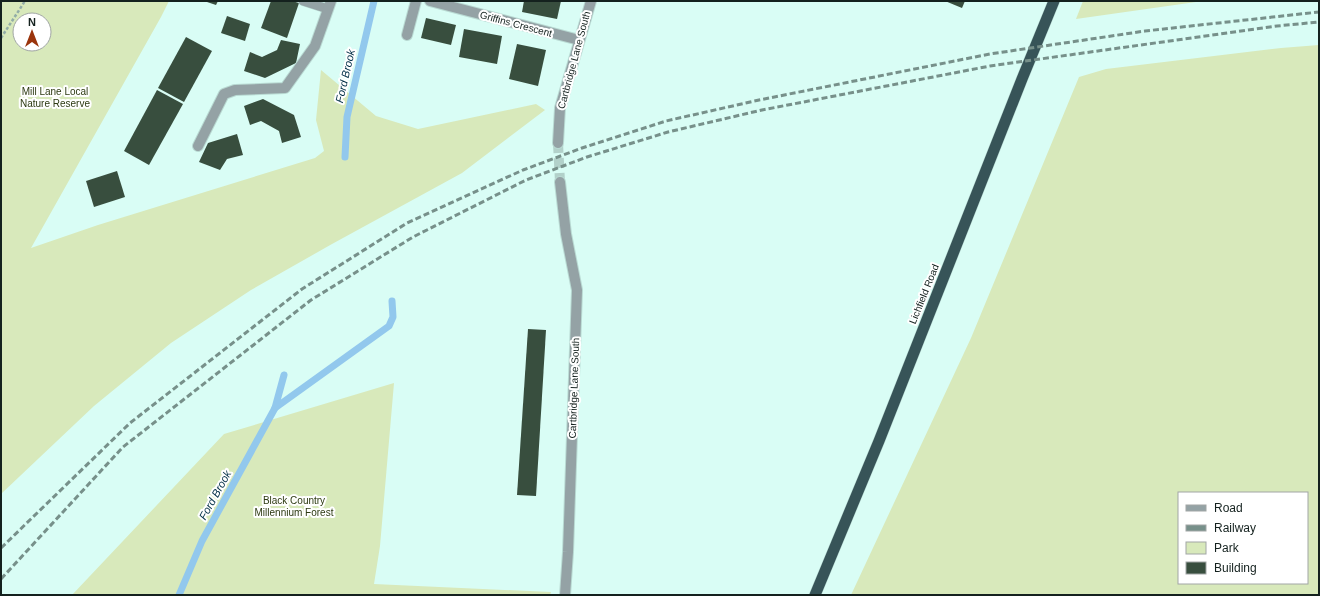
<svg xmlns="http://www.w3.org/2000/svg" width="1320" height="596" font-family="Helvetica,sans-serif">
  <style>
    .green { fill: #d8e9bb; fill-rule: evenodd }
    .lines { fill: none; stroke-linecap: round; stroke-linejoin: round }
    .stream { stroke: #92c8ed; stroke-width: 7 }
    .building { fill: #384e3e }
    .minor-tunnel { stroke: #b2d1ca; stroke-width: 10; stroke-dasharray: 10 5; stroke-linecap: butt }
    .service-casing { stroke: #b9dad3; stroke-width: 10 }
    .minor-casing { stroke: #b9dad3; stroke-width: 12 }
    .trunk-casing { stroke: #b9dad3; stroke-width: 12 }
    .path { stroke: #92ada7; stroke-width: 2.5; stroke-dasharray: 3 2; stroke-linecap: butt }
    .service { stroke: #94a2a5; stroke-width: 9 }
    .minor { stroke: #94a2a5; stroke-width: 10 }
    .trunk { stroke: #375458; stroke-width: 11 }
    .rail { stroke: #77908a; stroke-width: 3; stroke-dasharray: 6 3; stroke-linecap: butt }
    .labels { text-anchor: middle; dominant-baseline: central; stroke-width: 4; stroke-linejoin: round; paint-order: stroke }
    .street-label { font-size: 10px; fill: #14211e; stroke: #fff }
    .park-label { font-size: 10px; fill: #2d3a12; stroke: #fff }
    .water-label { font-size: 11px; font-style: italic; fill: #012e46; stroke: #fff }
  </style>
  <rect width="100%" height="100%" fill="#d9fdf5"/>
  <g class="green">
    <path d="M1 1H169L161 17 31 248 98 225 315 158 324 151 316 120 321 70 376 116 418 129 536 104 545 110 462 173 332 244 251 290 171 343 94 406 1 494ZM20 20H44V44H20Z"/>
    <polygon points="1083,1 1203,1 1076,19"/>
    <path d="M1319 45V595H851L971 338 1079 77 1106 69 1281 48ZM1179 493H1307V583H1179Z"/>
    <polygon points="394,383 380,546 374,584 551,592 550,595 72,595 224,434"/>
  </g>
  <g class="lines">
    <g class="stream">
      <polyline points="345,157 347,117 374,1"/>
      <polyline points="275,408 389,326 393,317 392,301"/>
      <polyline points="179,595 202,541 275,408 284,375"/>
    </g>
  </g>
  <g class="building">
    <polygon points="204,1 218,1 216,5"/>
    <polygon points="271,1 292,1 299,3 287,38 261,28"/>
    <polygon points="524,1 561,1 557,19 522,12"/>
    <polygon points="945,1 965,1 962,8"/>
    <polygon points="227,16 250,24 245,41 221,33"/>
    <polygon points="426,18 456,25 451,45 421,38"/>
    <polygon points="464,29 502,36 497,64 459,57"/>
    <polygon points="186,37 212,51 184,102 158,88"/>
    <polygon points="281,40 300,44 296,63 265,78 244,71 250,52 262,57 277,50"/>
    <polygon points="517,44 546,50 538,86 509,79"/>
    <polygon points="157,90 183,104 149,165 124,151"/>
    <polygon points="263,99 294,115 301,137 282,143 279,131 261,121 250,125 244,106"/>
    <polygon points="237,134 243,155 227,159 220,170 199,162 208,143"/>
    <polygon points="117,171 125,197 94,207 86,181"/>
    <polygon points="528,329 546,330 536,496 517,495"/>
  </g>
  <g class="lines">
    <polyline class="minor-tunnel" points="558,143 560,182"/>
    <defs>
      <polyline id="service" points="303,1 328,9"/>
      <g id="minor">
        <polyline points="430,1 579,40"/>
        <polyline points="407,35 416,1"/>
        <polyline points="558,143 560,108 591,1"/>
        <polyline points="198,146 224,94 235,90 285,88 315,46 331,1"/>
        <polyline points="560,182 566,234 577,290 568,552 565,595"/>
      </g>
      <polyline id="trunk" points="815,595 879,441 1022,79 1054,1"/>
    </defs>
    <use href="#service" class="service-casing"/>
    <use href="#minor" class="minor-casing"/>
    <use href="#trunk" class="trunk-casing"/>
    <polyline class="path" points="1,38 25,1"/>
    <use href="#service" class="service"/>
    <use href="#minor" class="minor"/>
    <use href="#trunk" class="trunk"/>
    <g class="rail">
      <polyline points="1,548 130,423 302,289 407,223 523,170 582,148 666,121 759,100 990,54 1145,31 1319,12"/>
      <polyline points="1,579 123,447 311,300 413,237 526,180 587,157 668,132 762,110 990,66 1277,26 1319,22"/>
    </g>
  </g>
  <g class="labels">
    <g class="street-label">
      <text transform="translate(516 24) rotate(15)">Griffins Crescent</text>
      <text transform="translate(574 60) rotate(-75)">Cartbridge Lane South</text>
      <text transform="translate(924 294) rotate(-68)">Lichfield Road</text>
      <text transform="translate(574 388) rotate(-88)">Cartbridge Lane South</text>
    </g>
    <g class="park-label">
      <text x="55" y="91">Mill Lane Local<tspan x="55" dy="12">Nature Reserve</tspan></text>
      <text x="294" y="500">Black Country<tspan x="294" dy="12">Millennium Forest</tspan></text>
    </g>
    <g class="water-label">
      <text transform="translate(345 76) rotate(-77)">Ford Brook</text>
      <text transform="translate(215 495) rotate(-61)">Ford Brook</text>
    </g>
  </g>
  <rect width="1320" height="596" fill="none" stroke="#14211e" stroke-width="4"/>
  <rect x="1178" y="492" width="130" height="92" fill="#ffffff" stroke="#a1a6a5"/>
  <rect x="1186" y="505" width="20" height="6" fill="#94a2a5" stroke="#a1a6a5"/>
  <text x="1214" y="512" font-size="12" fill="#14211e">Road</text>
  <rect x="1186" y="525" width="20" height="6" fill="#77908a" stroke="#a1a6a5"/>
  <text x="1214" y="532" font-size="12" fill="#14211e">Railway</text>
  <rect x="1186" y="542" width="20" height="12" fill="#d8e9bb" stroke="#a1a6a5"/>
  <text x="1214" y="552" font-size="12" fill="#14211e">Park</text>
  <rect x="1186" y="562" width="20" height="12" fill="#384e3e" stroke="#a1a6a5"/>
  <text x="1214" y="572" font-size="12" fill="#14211e">Building</text>
  <g transform="translate(32 32)"><circle r="19" fill="#ffffff" stroke="#a1a6a5"/>
  <path d="M0-3L7 15L0 10L-7 15Z" fill="#9a340c"/>
  <text y="-6" font-size="11" font-weight="bold" text-anchor="middle" fill="#14211e">N</text>
  </g>
</svg>
